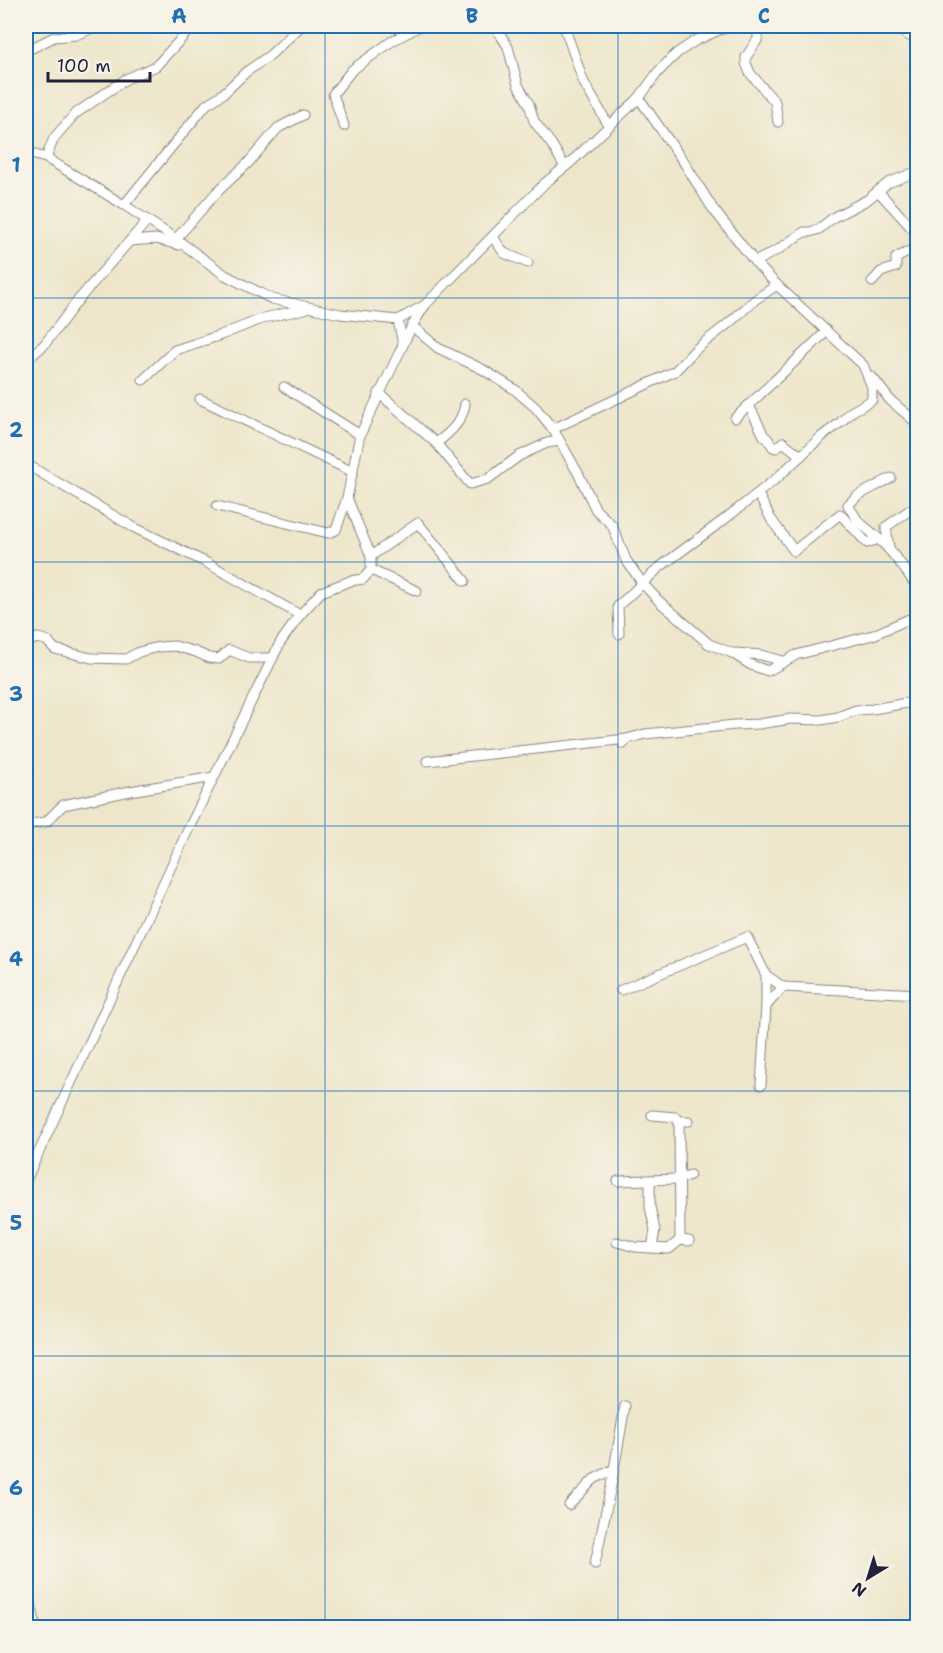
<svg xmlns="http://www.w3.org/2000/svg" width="943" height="1653" font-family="'Shantell Sans',sans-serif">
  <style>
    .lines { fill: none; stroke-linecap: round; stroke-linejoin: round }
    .minor-casing { stroke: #888482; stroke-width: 11 }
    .minor { stroke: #fff; stroke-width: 9 }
    .grid { fill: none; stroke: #1f6fb2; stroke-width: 1.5; stroke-opacity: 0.55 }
    .neatline { fill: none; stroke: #1f6fb2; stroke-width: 2 }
    .grid-label { font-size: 20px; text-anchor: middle; font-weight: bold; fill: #1f6fb2 }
  </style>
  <rect width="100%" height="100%" fill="#f7f3e8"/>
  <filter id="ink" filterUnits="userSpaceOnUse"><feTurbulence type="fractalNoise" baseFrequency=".0167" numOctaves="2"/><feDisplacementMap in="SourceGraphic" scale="12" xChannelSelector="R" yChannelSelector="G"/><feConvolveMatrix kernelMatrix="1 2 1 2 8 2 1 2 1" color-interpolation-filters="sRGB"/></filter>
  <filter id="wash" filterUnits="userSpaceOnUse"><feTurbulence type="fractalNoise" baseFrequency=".008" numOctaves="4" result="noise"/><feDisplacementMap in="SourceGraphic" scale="24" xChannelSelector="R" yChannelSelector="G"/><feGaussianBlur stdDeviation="1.35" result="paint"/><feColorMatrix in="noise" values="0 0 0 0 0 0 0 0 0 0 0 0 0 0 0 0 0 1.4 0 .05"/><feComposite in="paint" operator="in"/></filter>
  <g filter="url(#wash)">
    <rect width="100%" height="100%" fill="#ede6ca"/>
  </g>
  <g filter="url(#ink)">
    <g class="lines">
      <defs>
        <g id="minor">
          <polyline points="495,26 508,47 518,85 529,104 534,121 552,145 565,167"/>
          <polyline points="564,26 584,83 609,126"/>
          <polyline points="758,26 758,39 746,57 746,63 750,73 775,102 778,122"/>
          <polyline points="879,26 901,31 918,41"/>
          <polyline points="26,51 54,37 76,35 97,26"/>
          <polyline points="344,126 333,94 352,70 392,41 420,26"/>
          <polyline points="26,148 35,155 46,158 124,205 176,239 225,275 272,299 340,314 398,320 425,305 545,183 570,163 639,98 658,72 677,53 695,41 719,30 734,26"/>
          <polyline points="46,158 54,138 75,114 126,79 156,66 193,26"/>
          <polyline points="878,191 918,235"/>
          <polyline points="124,205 206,105 224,93 246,72 269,56 301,26"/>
          <polyline points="493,237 504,253 528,263"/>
          <polyline points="176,239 216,193 248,163 278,128 303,115"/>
          <polyline points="130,241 156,239 179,245"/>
          <polyline points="755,262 779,249 804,232 810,232 819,229 834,217 867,200 888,183 918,171"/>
          <polyline points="872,282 881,272 896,267 896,258 918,247"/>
          <polyline points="915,298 918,297"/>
          <polyline points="398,320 403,345"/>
          <polyline points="412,326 438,348 482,369 514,389 536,408 553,429 578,473 596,510 612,525 626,560 643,584 660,602 709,644 732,653 751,665 768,671 796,655 873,635 918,615"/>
          <polyline points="26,360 44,345 79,299 147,221"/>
          <polyline points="872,377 890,400 918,424"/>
          <polyline points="143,380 175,350 221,335 264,318 305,309"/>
          <polyline points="284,387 360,435"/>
          <polyline points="379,393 436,443 470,484 488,479 519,456 547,443 559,441"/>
          <polyline points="200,399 353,472"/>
          <polyline points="749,405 764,436 767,438 773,447 776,448 783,442 801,456"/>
          <polyline points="735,418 827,331"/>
          <polyline points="553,429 675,371 696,349 729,323 756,299 777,285"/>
          <path d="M436 443C449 434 463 420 465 404"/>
          <polyline points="26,464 133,527 207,563 300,615"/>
          <path d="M758 494 771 519 794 551 840 514 867 543 879 539C894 554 907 571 918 589"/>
          <polyline points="217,506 328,533 336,530 347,498"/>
          <polyline points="879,539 858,521 848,505 857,496 891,478"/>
          <polyline points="889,548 886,527 918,504"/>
          <polyline points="371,556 418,523 465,581"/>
          <polyline points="371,570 417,591"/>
          <polyline points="619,634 618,606 660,567 725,519 777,478 821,437 841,422 851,412 872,400 872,387 863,365 777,285 755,262 713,209 685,164 639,98"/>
          <polyline points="26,643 37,638 46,640 55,649 91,658 126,659 139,652 158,647 175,646 196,652 209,658 219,659 229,650 249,658 273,658"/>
          <polyline points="736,653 761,655 783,661"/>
          <polyline points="623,744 627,739 645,734 735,725 759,724 791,719 821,720 838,717 856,710 873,709 918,701"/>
          <polyline points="427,761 627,739"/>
          <polyline points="26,825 46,822 63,805 130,791 214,777"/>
          <polyline points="766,975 783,987 918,994"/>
          <polyline points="621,990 747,937 766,975 766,1006 761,1085"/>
          <polyline points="766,1006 783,987"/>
          <polyline points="652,1115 675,1117 679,1121"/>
          <polyline points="26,1180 188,830 280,643 300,615 321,592 350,581 363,579 371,570 371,556 347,498 360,435 412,326 425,305"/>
          <polyline points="618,1181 678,1179 690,1175"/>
          <polyline points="680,1240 679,1121 689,1121"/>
          <polyline points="617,1242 635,1247 652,1248 655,1230 650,1207 650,1180"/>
          <polyline points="652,1248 669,1249 680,1240 689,1241"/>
          <polyline points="569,1505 594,1479 614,1469"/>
          <polyline points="595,1564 612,1481 625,1406"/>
          <polyline points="26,1589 30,1598 36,1628"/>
          <polyline points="762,1627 762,1628"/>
        </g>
      </defs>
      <use href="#minor" class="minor-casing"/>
      <use href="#minor" class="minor"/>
    </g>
  </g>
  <path class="grid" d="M325 26V1628M618 26V1628M26 298H918M26 562H918M26 826H918M26 1091H918M26 1356H918"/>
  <rect width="943" height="1653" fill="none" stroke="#f7f3e8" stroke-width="66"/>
  <g transform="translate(868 1578) rotate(218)" stroke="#f7f3e8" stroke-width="4.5" paint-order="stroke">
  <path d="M0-4.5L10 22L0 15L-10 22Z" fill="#22223b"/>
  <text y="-9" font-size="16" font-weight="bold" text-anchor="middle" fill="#22223b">N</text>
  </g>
  <path d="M48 72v9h102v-9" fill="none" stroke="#22223b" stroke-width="3"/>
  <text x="57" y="72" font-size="18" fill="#22223b" stroke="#f7f3e8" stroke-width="4.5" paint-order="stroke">100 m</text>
  <rect x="33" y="33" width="877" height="1587" class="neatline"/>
  <g class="grid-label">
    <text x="179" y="23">A</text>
    <text x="472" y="23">B</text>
    <text x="764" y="23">C</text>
    <text x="16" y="172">1</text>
    <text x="16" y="437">2</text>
    <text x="16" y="701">3</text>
    <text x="16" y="966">4</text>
    <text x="16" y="1230">5</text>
    <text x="16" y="1495">6</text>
  </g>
</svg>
